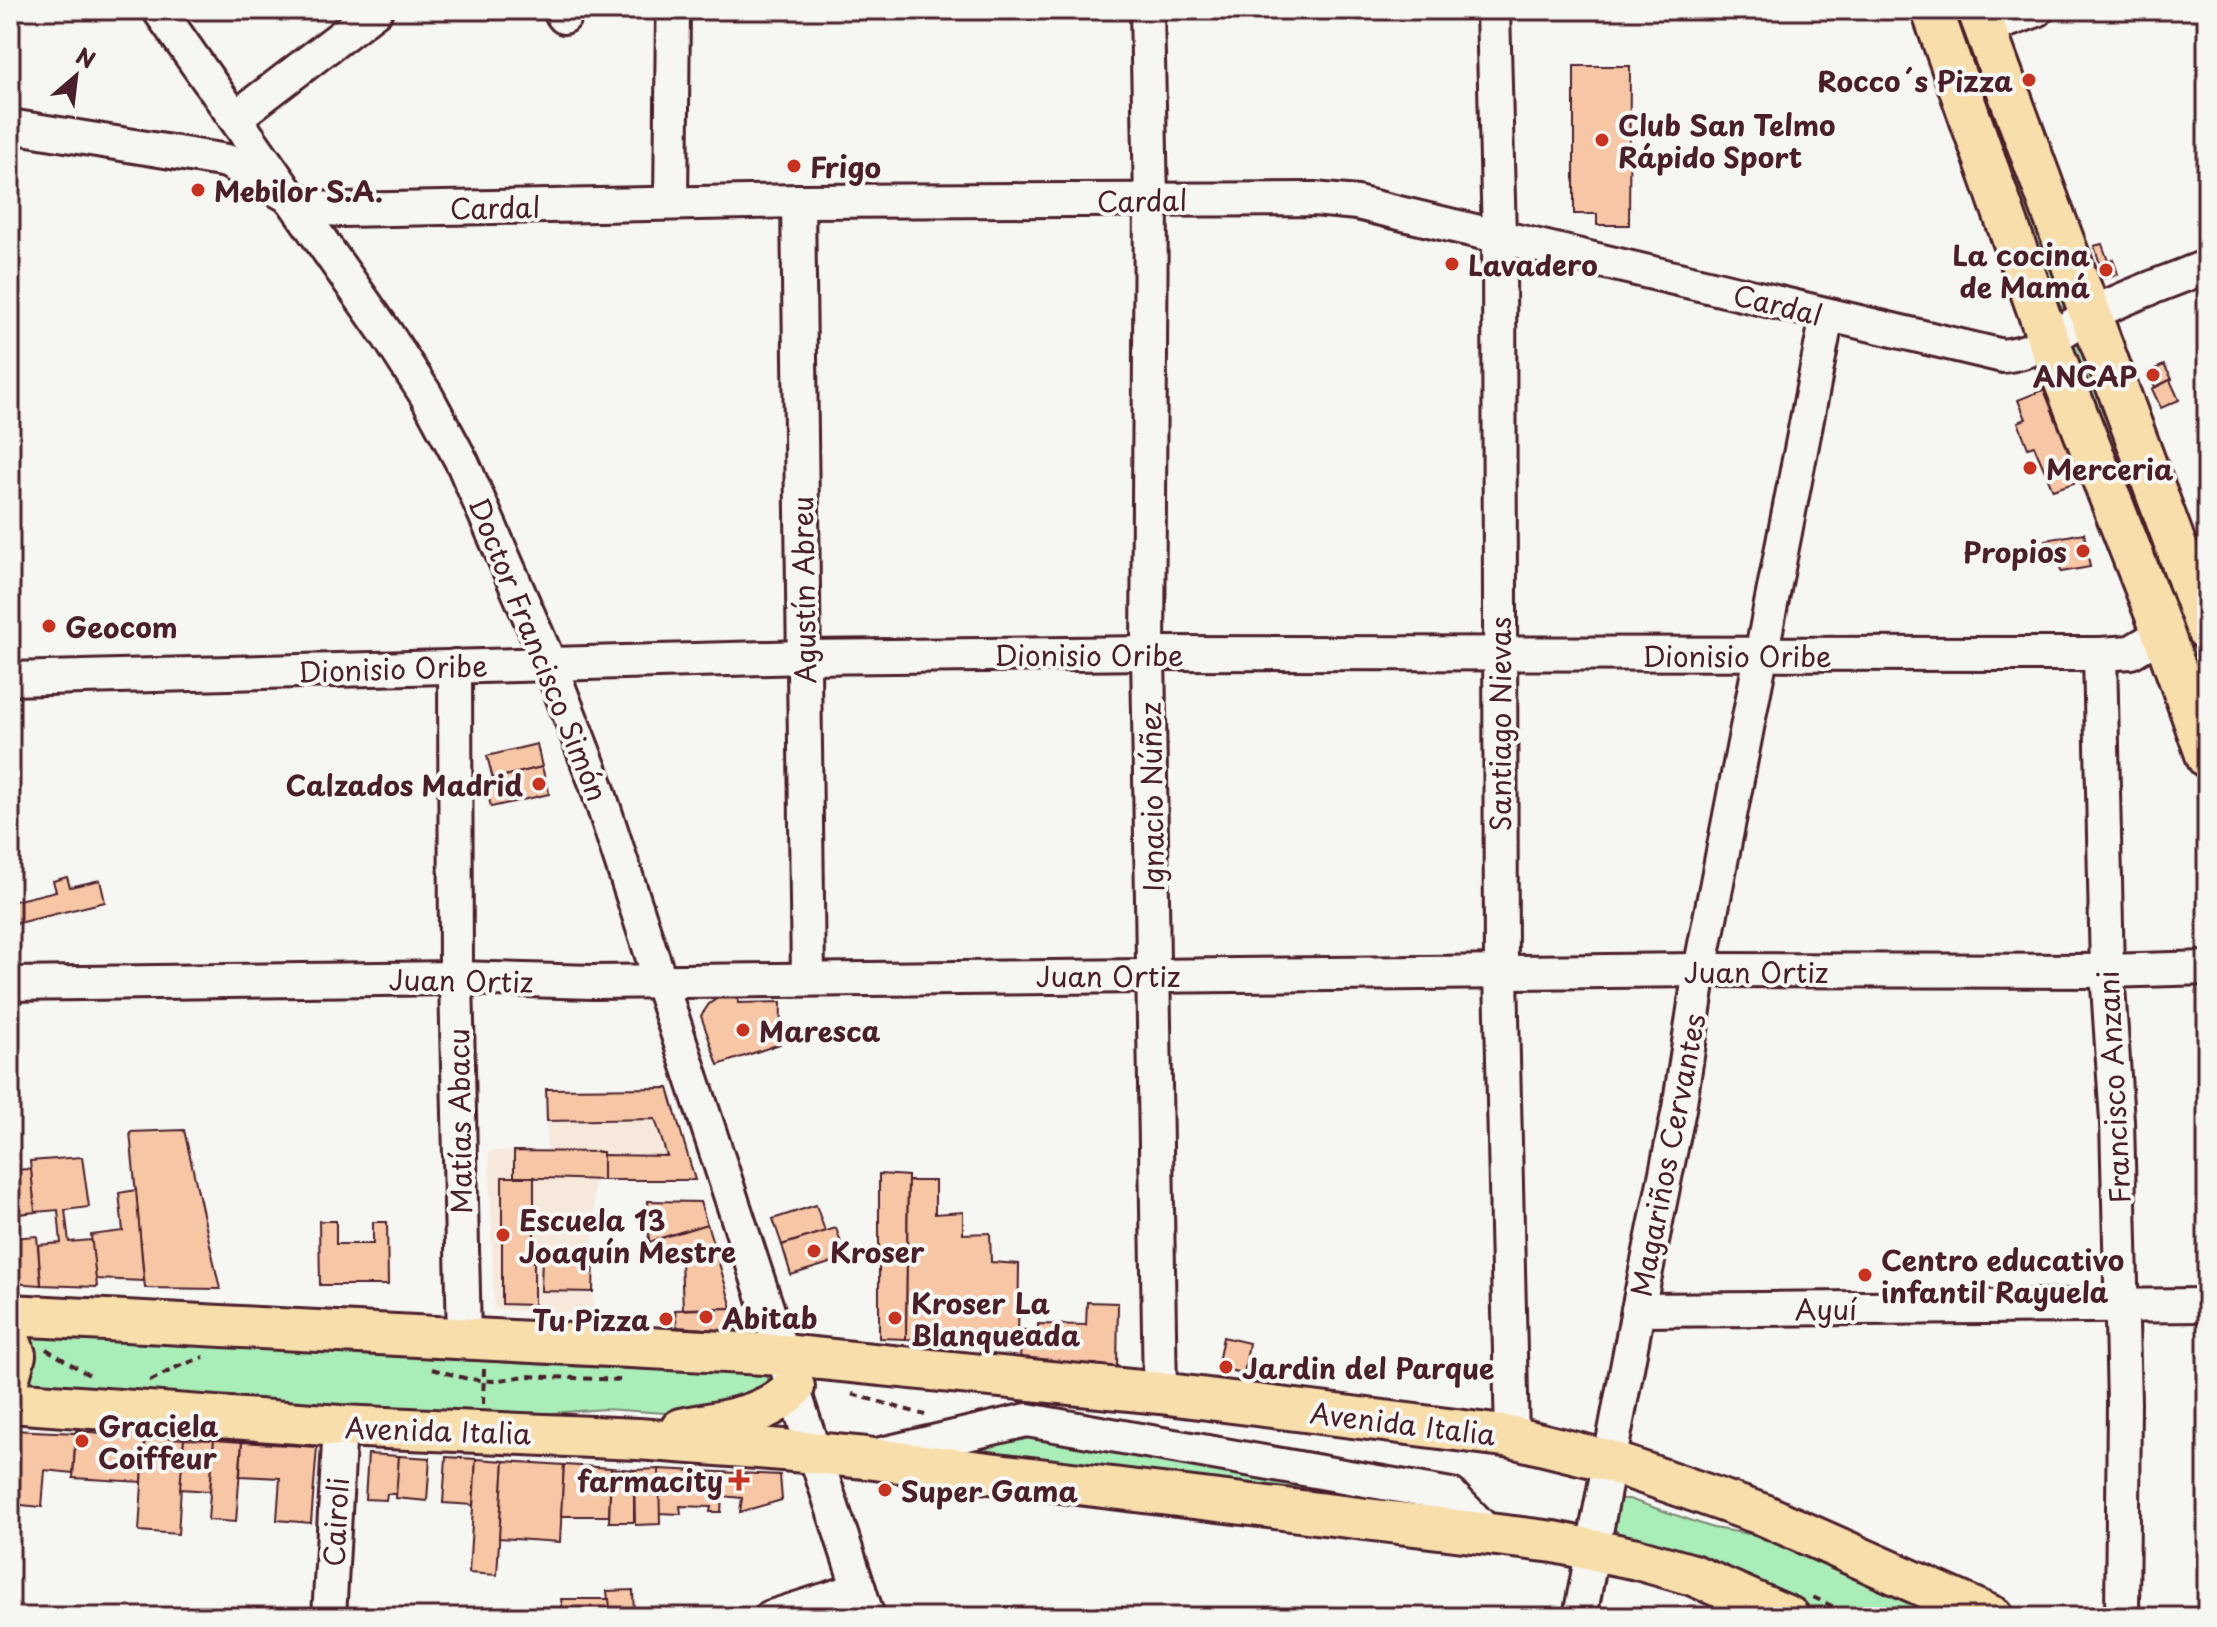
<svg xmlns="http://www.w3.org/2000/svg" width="2217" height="1627" font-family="'Playpen Sans',sans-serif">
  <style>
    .built { fill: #f6e8db }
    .green { fill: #a9eeb8; stroke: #7a8672; stroke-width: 2 }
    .building { fill: #f6c6a5; stroke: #4a1f2b; stroke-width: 2 }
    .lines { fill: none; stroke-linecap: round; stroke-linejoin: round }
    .minor-casing { stroke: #4a1f2b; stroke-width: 38 }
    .major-casing { stroke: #4a1f2b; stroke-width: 46 }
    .path { stroke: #4a1f2b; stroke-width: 4; stroke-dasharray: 8 6; stroke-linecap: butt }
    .minor { stroke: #f6f6f2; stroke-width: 32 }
    .major { stroke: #f8deab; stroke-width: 40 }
    .poi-dot { fill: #c8321e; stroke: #f6f6f2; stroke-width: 3 }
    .labels { text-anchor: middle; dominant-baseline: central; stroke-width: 8; stroke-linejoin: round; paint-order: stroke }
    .poi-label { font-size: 28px; font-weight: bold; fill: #4a1f2b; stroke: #f6f6f2; text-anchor: start }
    .street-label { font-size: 28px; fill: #4a1f2b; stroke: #f6f6f2 }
  </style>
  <rect width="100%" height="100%" fill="#f6f6f2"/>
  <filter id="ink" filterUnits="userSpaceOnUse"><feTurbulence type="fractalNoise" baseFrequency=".0125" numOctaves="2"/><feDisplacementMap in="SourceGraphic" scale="16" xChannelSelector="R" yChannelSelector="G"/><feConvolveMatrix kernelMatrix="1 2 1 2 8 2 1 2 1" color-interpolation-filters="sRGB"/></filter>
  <g filter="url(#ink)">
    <polygon class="built" points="668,1088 695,1180 594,1180 593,1315 494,1309 489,1151 547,1151 546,1089"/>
    <g class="green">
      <polygon points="1948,10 1958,10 2067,305 2065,309 2057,304"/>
      <polygon points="2078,339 2207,682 2207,713 2071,346 2072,340"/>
      <polygon points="29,1336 586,1367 761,1374 771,1380 776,1388 681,1414 604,1409 526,1415 190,1397 26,1385 33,1360"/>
      <polygon points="1030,1427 1437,1503 1439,1510 942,1447"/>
      <polygon points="1620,1499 1629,1499 1713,1528 1780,1539 1949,1617 1826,1617 1738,1576 1618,1533 1611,1523 1618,1500"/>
    </g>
    <g class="building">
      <polygon points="1574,66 1630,66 1629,225 1597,225 1597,214 1574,214"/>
      <polygon points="2102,244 2108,261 2113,259 2118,274 2105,278 2094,246"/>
      <polygon points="2164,365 2172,379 2155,387 2148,372"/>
      <polygon points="2170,380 2179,400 2161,408 2152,389"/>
      <polygon points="2048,388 2083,480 2053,490 2034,446 2028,448 2018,422 2026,419 2018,400"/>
      <polygon points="2084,533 2090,567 2061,572 2057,551 2049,553 2046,540"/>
      <polygon points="537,744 542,767 493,779 487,756"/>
      <polygon points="542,767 549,794 491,807 485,781"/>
      <polygon points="67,877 70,887 100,880 105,902 10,925 10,902 56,891 53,881"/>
      <polygon points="718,998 738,998 738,1003 781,1002 780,1044 718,1065 701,1016 709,1004"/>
      <polygon points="668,1088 695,1180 603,1180 603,1155 667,1156 655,1119 547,1121 546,1089"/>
      <polygon points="184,1130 220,1289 145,1288 130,1132"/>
      <polygon points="514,1151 603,1152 603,1180 514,1177"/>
      <polygon points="82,1157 89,1207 65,1210 69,1242 92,1240 97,1287 41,1285 38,1245 61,1243 58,1210 35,1212 30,1161"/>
      <polygon points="31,1169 35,1212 10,1215 10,1170"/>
      <polygon points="879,1174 908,1176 906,1339 879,1338"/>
      <polygon points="502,1177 534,1177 534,1305 502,1304"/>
      <polygon points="908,1181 935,1181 935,1214 963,1212 963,1234 990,1233 991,1262 1019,1264 1018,1343 906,1339"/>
      <polygon points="136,1190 144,1281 96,1279 91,1235 123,1231 119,1193"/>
      <polygon points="648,1201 700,1202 707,1224 649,1242"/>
      <polygon points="816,1205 825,1231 782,1245 773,1219"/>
      <polygon points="319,1221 336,1221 336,1244 373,1244 373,1222 387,1222 388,1285 320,1285"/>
      <polygon points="707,1224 715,1249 666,1264 658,1239"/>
      <polygon points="836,1228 846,1258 791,1275 782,1245"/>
      <polygon points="10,1233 11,1238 37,1236 41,1285 10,1283"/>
      <polygon points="715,1249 732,1308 683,1309 681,1260"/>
      <polygon points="542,1253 594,1255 593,1292 541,1291"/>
      <polygon points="1087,1302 1118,1303 1117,1370 1096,1370 1096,1364 1020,1363 1021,1330 1038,1330 1038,1324 1086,1325"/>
      <polygon points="732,1308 739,1325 733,1331 677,1327 675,1310"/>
      <polygon points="1223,1337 1249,1343 1244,1373 1217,1368"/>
      <polygon points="10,1430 76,1433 73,1473 45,1470 42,1507 10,1504"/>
      <polygon points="76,1431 145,1436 142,1482 73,1478"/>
      <polygon points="145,1436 184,1439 178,1534 139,1531"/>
      <polygon points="184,1439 214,1440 210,1491 180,1489"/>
      <polygon points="214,1440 242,1442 236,1522 208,1520"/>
      <polygon points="242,1442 317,1447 311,1523 277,1520 280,1478 240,1476"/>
      <polygon points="368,1454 399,1456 397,1494 387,1494 386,1500 365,1499"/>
      <polygon points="399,1456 430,1458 427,1501 396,1498"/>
      <polygon points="446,1457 476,1459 473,1505 443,1503"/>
      <polygon points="476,1459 504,1461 497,1575 469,1573"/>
      <polygon points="504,1461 564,1465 560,1542 499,1538"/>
      <polygon points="564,1465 611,1468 609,1516 561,1516"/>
      <polygon points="611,1468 634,1470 634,1522 609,1522"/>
      <polygon points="659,1469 780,1475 782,1500 740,1512 742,1498 722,1496 721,1512 710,1512 711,1507 680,1506 681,1514 659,1513"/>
      <polygon points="659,1469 660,1524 635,1525 634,1470"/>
      <polygon points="633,1590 634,1617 610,1617 607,1591"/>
      <polygon points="561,1599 609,1599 611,1617 564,1617"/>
    </g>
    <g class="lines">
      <defs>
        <g id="minor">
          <polyline points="159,10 388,336 426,395 463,464 549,662 596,784 868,1617"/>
          <polyline points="559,10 564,17"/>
          <polyline points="1147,10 1151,200 1148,653 1160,1393"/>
          <polyline points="1493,10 1499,236 1501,974 1512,1437"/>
          <polyline points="1985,29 2037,10"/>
          <polyline points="235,118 376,10"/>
          <path d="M10 126 227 161 288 196 319 208 341 210 798 201 1314 199 1357 203 2003 356C2045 351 2057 331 2092 314 2128 295 2169 282 2207 266"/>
          <polyline points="798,201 808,978"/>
          <polyline points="671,203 673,10"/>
          <polyline points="2100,654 2107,971 2117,1121 2124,1403 2122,1617"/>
          <polyline points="455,666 456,978 464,1337"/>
          <polyline points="10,679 804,657 1148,653 2100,654 2131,652 2163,633"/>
          <polyline points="10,984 456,978 593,982 1700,970 2107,971 2207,968"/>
          <polyline points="1638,1310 2207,1305"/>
          <polyline points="881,1454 1027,1420 1451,1495 1490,1535"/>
          <polyline points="329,1617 340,1426"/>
          <polyline points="771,1617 859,1589"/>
          <polyline points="1580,1617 1638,1310 1679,1109 1700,970 1827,316"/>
        </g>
        <g id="major">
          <polyline points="1932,10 2049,342 2163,633 2207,757"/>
          <polyline points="1978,10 2207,630"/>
          <polyline points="10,1315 783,1355 1160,1393 1512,1437 1609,1461 1764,1515 1993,1617"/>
          <polyline points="10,1341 15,1355 10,1374"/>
          <polyline points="10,1402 340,1426 638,1439 783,1450 866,1458 1554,1542 1637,1559 1693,1575 1789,1617"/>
          <path d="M681 1429C721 1421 766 1418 794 1387"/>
        </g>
      </defs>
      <use href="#minor" class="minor-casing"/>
      <use href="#major" class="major-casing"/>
      <g class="path">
        <polyline points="46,1349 89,1375"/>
        <polyline points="432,1369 468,1379 493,1381 526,1376 621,1380"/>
        <polyline points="150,1381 179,1366 204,1357"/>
        <polyline points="852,1394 925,1415"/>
        <polyline points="483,1404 484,1369"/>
        <polyline points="1813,1597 1854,1617"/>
      </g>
      <use href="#minor" class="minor"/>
      <use href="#major" class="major"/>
    </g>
  </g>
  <g class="poi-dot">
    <circle cx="2029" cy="80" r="8"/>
    <circle cx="1602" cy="140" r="8"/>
    <circle cx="794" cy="166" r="8"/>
    <circle cx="198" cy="190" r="8"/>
    <circle cx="1452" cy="264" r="8"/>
    <circle cx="2106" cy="270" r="8"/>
    <circle cx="2153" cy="375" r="8"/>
    <circle cx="2030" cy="468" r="8"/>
    <circle cx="2083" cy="551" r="8"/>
    <circle cx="49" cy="626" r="8"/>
    <circle cx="539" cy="784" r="8"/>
    <circle cx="743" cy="1030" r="8"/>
    <circle cx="503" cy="1235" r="8"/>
    <circle cx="814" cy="1251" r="8"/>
    <circle cx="1865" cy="1275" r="8"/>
    <circle cx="706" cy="1317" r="8"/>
    <circle cx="895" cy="1318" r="8"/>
    <circle cx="666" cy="1319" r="8"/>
    <circle cx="1226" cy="1367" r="8"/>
    <circle cx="82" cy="1441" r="8"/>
    <path d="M735 1468h8v8h8v8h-8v8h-8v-8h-8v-8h8z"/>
    <circle cx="885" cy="1490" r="8"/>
  </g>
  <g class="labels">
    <g class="poi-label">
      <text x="2013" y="80" text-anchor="end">Rocco´s Pizza</text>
      <text x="1618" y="124">Club San Telmo<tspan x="1618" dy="32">Rápido Sport</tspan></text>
      <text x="810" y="166">Frigo</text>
      <text x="214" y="190">Mebilor S.A.</text>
      <text x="2090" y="254" text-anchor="end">La cocina<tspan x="2090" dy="32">de Mamá</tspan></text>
      <text x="1468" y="264">Lavadero</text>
      <text x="2137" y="375" text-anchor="end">ANCAP</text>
      <text x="2046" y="468">Merceria</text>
      <text x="2067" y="551" text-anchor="end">Propios</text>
      <text x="65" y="626">Geocom</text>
      <text x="523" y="784" text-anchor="end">Calzados Madrid</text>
      <text x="759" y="1030">Maresca</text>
      <text x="519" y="1219">Escuela 13<tspan x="519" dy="32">Joaquín Mestre</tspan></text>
      <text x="830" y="1251">Kroser</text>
      <text x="1881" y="1259">Centro educativo<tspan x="1881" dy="32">infantil Rayuela</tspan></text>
      <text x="911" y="1302">Kroser La<tspan x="911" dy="32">Blanqueada</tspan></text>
      <text x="722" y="1317">Abitab</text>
      <text x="650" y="1319" text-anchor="end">Tu Pizza</text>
      <text x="1242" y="1367">Jardin del Parque</text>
      <text x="98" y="1425">Graciela<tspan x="98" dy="32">Coiffeur</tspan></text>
      <text x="723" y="1480" text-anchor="end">farmacity</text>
      <text x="901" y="1490">Super Gama</text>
    </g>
    <g class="street-label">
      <text transform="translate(1142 200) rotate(-1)">Cardal</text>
      <text transform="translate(495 207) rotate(-1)">Cardal</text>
      <text transform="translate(1778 304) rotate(14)">Cardal</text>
      <text transform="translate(803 590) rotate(-91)">Agustín Abreu</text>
      <text transform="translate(539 649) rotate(68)">Doctor Francisco Simón</text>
      <text x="1089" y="654">Dionisio Oribe</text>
      <text x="1737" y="655">Dionisio Oribe</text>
      <text transform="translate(393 668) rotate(-2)">Dionisio Oribe</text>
      <text transform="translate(1499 724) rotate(-90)">Santiago Nievas</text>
      <text transform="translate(1151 797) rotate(-91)">Ignacio Núñez</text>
      <text x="1756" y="971">Juan Ortiz</text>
      <text x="1108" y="975">Juan Ortiz</text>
      <text transform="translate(461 980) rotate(1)">Juan Ortiz</text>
      <text transform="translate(2113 1087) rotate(-93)">Francisco Anzani</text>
      <text transform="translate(459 1121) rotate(-91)">Matías Abacu</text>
      <text transform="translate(1667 1155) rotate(-79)">Magariños Cervantes</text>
      <text x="1826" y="1308">Ayuí</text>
      <text transform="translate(1403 1423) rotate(7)">Avenida Italia</text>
      <text transform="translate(438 1430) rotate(2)">Avenida Italia</text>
      <text transform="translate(335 1522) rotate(-87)">Cairoli</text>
    </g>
  </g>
  <rect width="2217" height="1627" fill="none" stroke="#f6f6f2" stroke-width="40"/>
  <rect x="20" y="20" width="2177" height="1587" fill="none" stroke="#4a1f2b" stroke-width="3" filter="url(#ink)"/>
  <g transform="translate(76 76) rotate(28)" stroke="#f6f6f2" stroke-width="6" paint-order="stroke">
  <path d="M0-6L14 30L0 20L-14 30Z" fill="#4a1f2b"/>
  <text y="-12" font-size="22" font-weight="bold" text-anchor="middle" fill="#4a1f2b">N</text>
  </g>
</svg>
